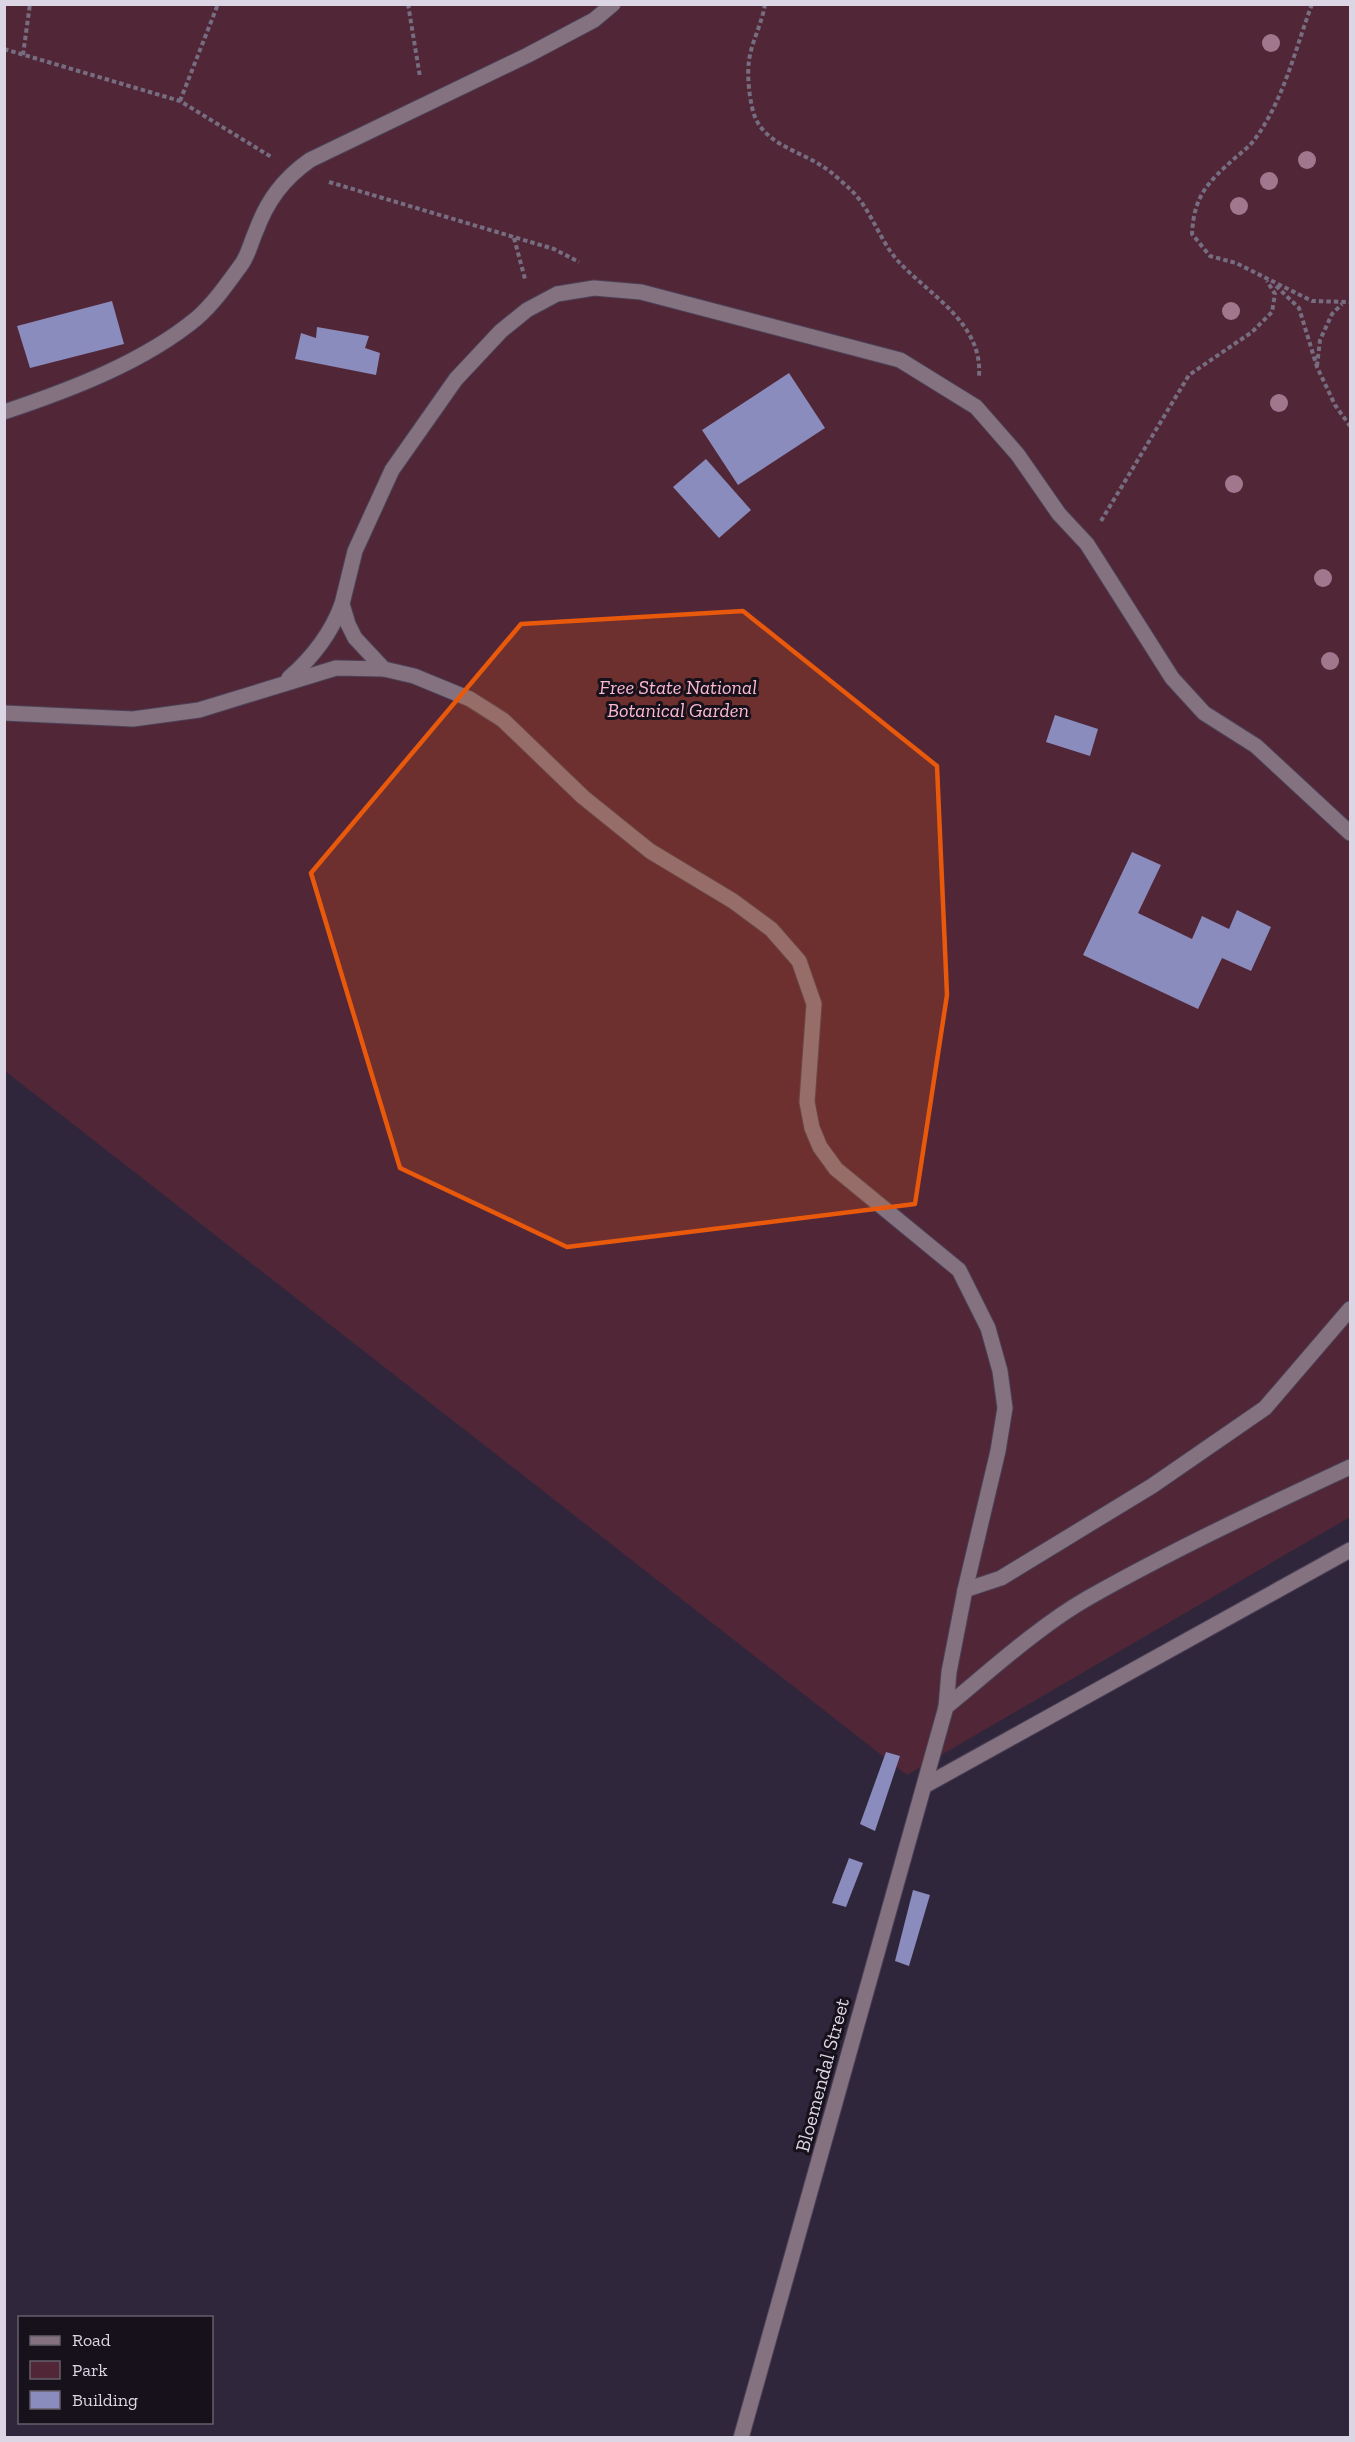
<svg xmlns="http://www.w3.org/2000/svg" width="1355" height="2442" font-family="'Zilla Slab',serif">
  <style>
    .green { fill: #512637 }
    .building { fill: #898cbd }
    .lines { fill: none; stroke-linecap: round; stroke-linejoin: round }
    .minor-casing { stroke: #4c4257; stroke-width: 17 }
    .path { stroke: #766d80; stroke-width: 4; stroke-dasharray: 4.5 3; stroke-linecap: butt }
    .minor { stroke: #847281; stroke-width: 15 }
    .tree { fill: #a0778d }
    .marked { fill: #e8590c; fill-opacity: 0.2; stroke: #e8590c; stroke-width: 4.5; stroke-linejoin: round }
    .labels { text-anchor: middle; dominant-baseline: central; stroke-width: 6; stroke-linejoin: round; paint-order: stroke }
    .park-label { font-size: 20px; font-style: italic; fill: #fcb9d0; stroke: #16111b }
    .street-label { font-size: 20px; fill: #dcd5e4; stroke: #16111b }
  </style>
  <rect width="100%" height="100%" fill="#30263c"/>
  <polygon class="green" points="4,5 1350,5 1350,1517 907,1775 5,1071"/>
  <g class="building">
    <polygon points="112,301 124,344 30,368 17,326"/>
    <polygon points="317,327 369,336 365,348 380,353 376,375 295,359 301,333 316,338"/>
    <polygon points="789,373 825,428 738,485 702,430"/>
    <polygon points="706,459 751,510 719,538 673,487"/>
    <polygon points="1055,715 1098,729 1090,756 1046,742"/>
    <polygon points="1132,852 1161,865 1138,913 1192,939 1202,916 1229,929 1237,910 1271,927 1251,971 1222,958 1198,1009 1083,955"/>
    <polygon points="886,1752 900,1756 875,1831 860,1824"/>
    <polygon points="849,1858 863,1863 846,1907 832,1903"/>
    <polygon points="913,1890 930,1895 909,1966 895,1961"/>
  </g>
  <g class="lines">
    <defs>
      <g id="minor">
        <path d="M4 412C70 390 144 362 197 318 214 303 228 283 241 265 248 256 251 242 256 231 267 201 283 179 310 160L528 55 594 20 613 4"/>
        <polyline points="384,669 355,638 348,624 342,604 355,551 392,470 456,379 501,331 527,310 557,294 594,288 641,292 900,360 976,407 1018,455 1059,514 1087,544 1172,678 1204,713 1256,746 1350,833"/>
        <path d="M289 678C313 657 331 634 342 604"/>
        <polyline points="4,713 133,719 199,710 336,668 384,669 414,676 470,699 503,720 583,797 650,851 733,901 771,929 799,961 814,1004 807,1102 812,1128 820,1147 836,1169 959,1270 988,1328 1000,1371 1005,1408 998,1451 965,1590"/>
        <polyline points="946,1707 949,1672 965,1590 1001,1578 1152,1486 1265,1408 1350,1309"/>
        <polyline points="926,1785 1350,1550"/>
        <path d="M741 2438 946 1707C990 1671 1039 1626 1088 1598 1173 1550 1262 1508 1350 1467"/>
      </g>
    </defs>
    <use href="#minor" class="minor-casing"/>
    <g class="path">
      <polyline points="408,4 420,77"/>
      <path d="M765 4C762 24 751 43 749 61 747 74 749 94 752 107 759 143 796 149 822 166 832 172 842 182 850 189 872 210 879 240 898 261 929 295 983 323 979 376"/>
      <path d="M1312 4C1295 50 1284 99 1255 139 1250 146 1242 152 1235 158 1207 183 1194 196 1192 234L1210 256 1236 263 1312 301 1350 302"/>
      <polyline points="4,49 180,101 273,158"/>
      <polyline points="23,55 30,4"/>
      <polyline points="180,101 218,4"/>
      <polyline points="329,182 554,249 579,262"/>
      <polyline points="514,238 525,279"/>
      <polyline points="1276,286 1299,308 1317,367 1335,405 1350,426"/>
      <polyline points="1317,366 1320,340 1332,314 1342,304"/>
      <polyline points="1101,521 1189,375 1252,332 1272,312 1275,294 1267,281"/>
    </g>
    <use href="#minor" class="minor"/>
  </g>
  <g class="tree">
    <circle cx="1271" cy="43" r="9"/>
    <circle cx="1307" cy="160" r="9"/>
    <circle cx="1269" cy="181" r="9"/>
    <circle cx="1239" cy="206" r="9"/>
    <circle cx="1231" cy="311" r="9"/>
    <circle cx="1279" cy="403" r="9"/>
    <circle cx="1234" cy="484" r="9"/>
    <circle cx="1323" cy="578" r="9"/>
    <circle cx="1330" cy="661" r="9"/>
  </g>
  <path class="marked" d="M743 611 937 766 947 995 915 1204 567 1247 400 1168 311 873 521 624Z"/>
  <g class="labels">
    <g class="park-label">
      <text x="678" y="687">Free State National<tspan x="678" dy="23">Botanical Garden</tspan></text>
    </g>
    <g class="street-label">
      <text transform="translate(822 2075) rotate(-75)">Bloemendal Street</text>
    </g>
  </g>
  <rect width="1355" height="2442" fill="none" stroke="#dcd5e4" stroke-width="12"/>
  <rect x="18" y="2316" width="195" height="108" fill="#16111b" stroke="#655f6b" stroke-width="1.5"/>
  <rect x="30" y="2336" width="30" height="9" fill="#847281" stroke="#655f6b" stroke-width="1.5"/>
  <text x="72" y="2346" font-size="18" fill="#dcd5e4">Road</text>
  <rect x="30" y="2361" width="30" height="18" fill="#512637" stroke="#655f6b" stroke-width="1.5"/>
  <text x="72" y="2376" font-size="18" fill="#dcd5e4">Park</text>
  <rect x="30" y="2391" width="30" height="18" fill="#898cbd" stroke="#655f6b" stroke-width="1.5"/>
  <text x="72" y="2406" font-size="18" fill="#dcd5e4">Building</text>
</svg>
